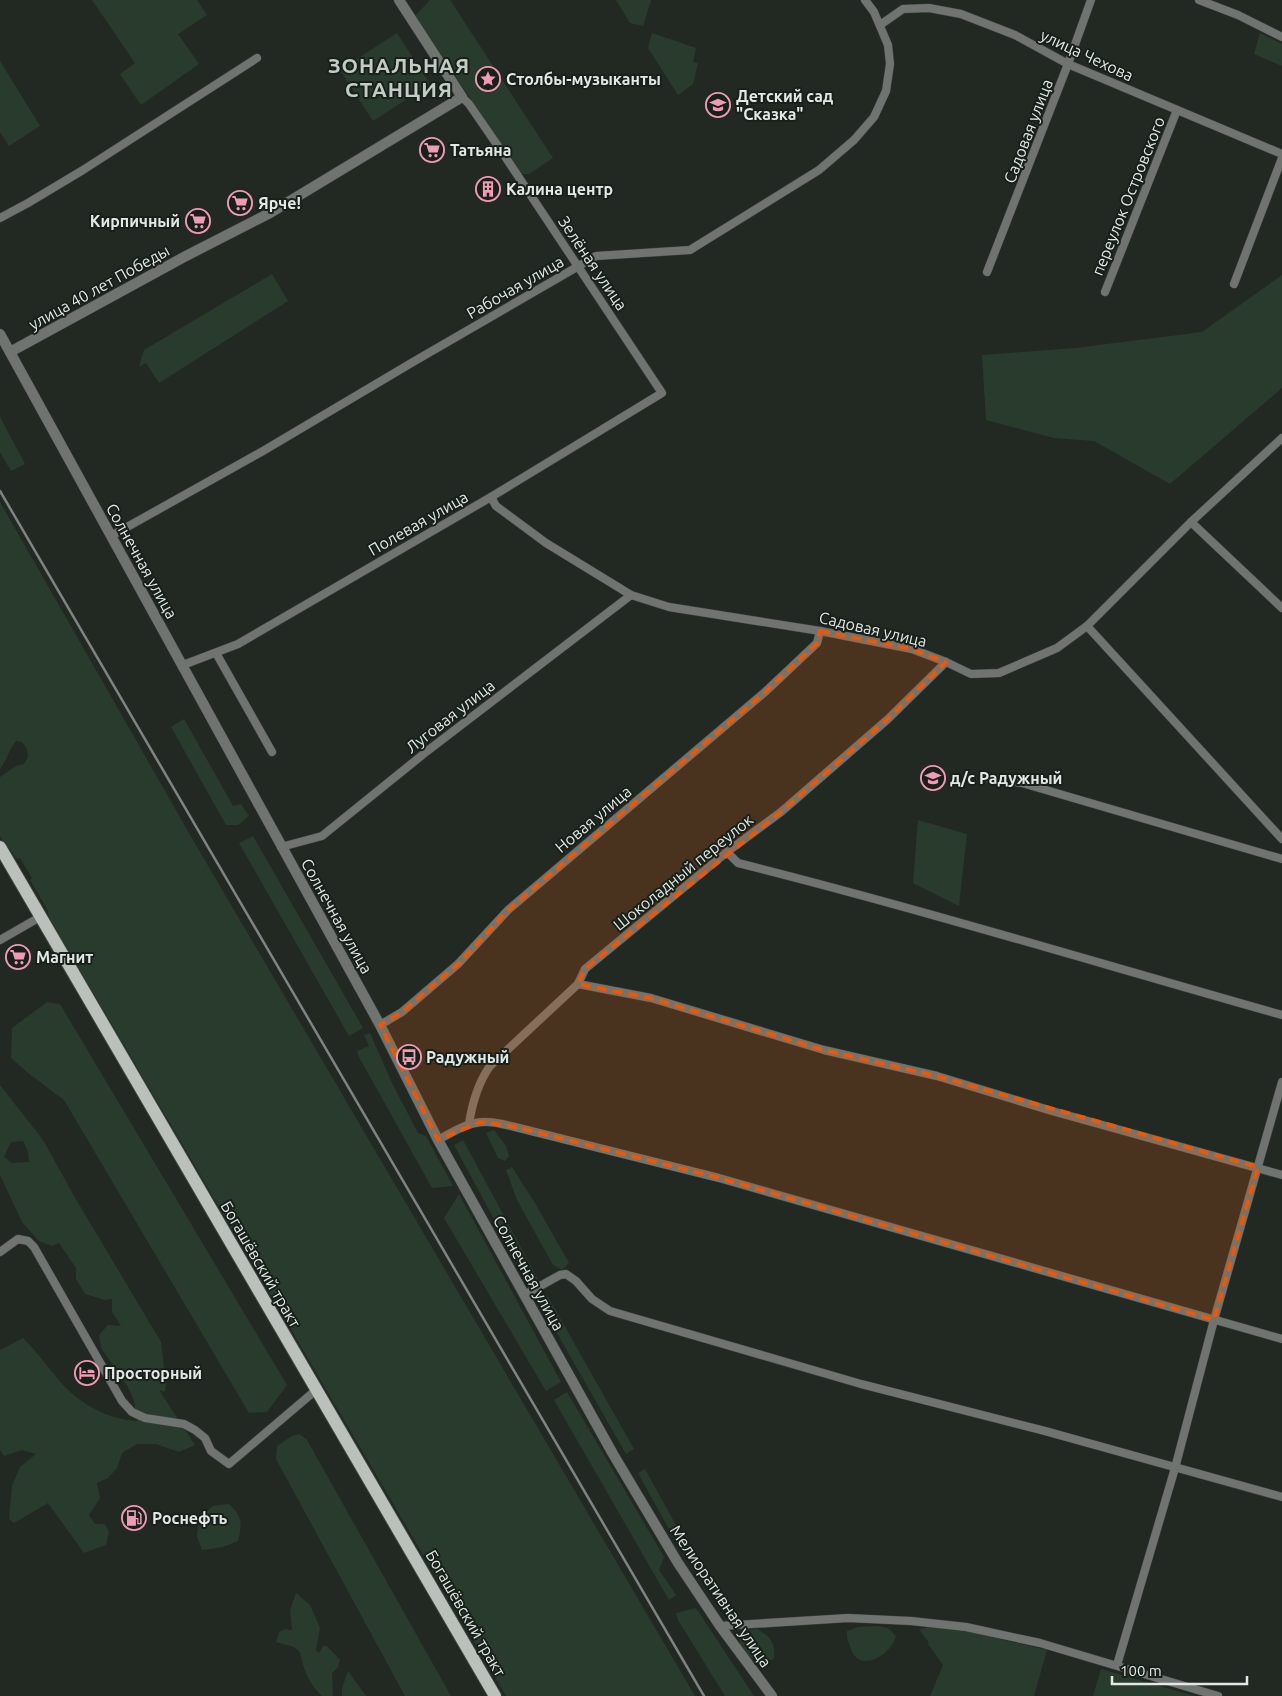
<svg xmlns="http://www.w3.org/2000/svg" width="1282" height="1696" font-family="Ubuntu,sans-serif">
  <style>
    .green { fill: #293b2d; fill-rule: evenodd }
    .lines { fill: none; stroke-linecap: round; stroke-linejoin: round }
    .minor-casing { stroke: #3d443e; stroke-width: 9 }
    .tertiary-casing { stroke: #3d443e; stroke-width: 11 }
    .primary-casing { stroke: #3d443e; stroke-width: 14 }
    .minor { stroke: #707470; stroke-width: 8 }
    .tertiary { stroke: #707470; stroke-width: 10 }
    .primary { stroke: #b9c1ba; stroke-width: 12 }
    .rail { stroke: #7e847f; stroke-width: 2.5 }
    .marked { fill: #e8590c; fill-opacity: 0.2; stroke: #e8590c; stroke-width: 4; stroke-dasharray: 10 6; stroke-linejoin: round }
    .labels { text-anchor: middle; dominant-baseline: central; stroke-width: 4; stroke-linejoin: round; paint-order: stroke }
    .street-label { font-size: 16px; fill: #e3e8e4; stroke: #18201a }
    .poi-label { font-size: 16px; font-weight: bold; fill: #e3e8e4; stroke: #18201a; text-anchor: start }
    .district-label { font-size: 21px; font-weight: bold; letter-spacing: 1px; fill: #c3cdc4; stroke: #18201a }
  </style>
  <rect width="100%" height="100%" fill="#222923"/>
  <g class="green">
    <polygon points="92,0 197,0 207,15 178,34 199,64 141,105 120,74 135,63"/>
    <polygon points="430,0 450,0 553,158 529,174 521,174 415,16"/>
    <polygon points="616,0 651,0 643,26 630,23"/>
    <polygon points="397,33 430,84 373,121 340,70"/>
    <polygon points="652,33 696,48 693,62 698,63 693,84 678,95 648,48"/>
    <polygon points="1260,33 1282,44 1282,66 1254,54"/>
    <polygon points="0,61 40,126 9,146 0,132"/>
    <polygon points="272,274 288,301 159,383 146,363 139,367 144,350"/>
    <polygon points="1282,275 1282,388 1170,484 1094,441 1054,438 986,420 982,355 1075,348 1202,332"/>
    <polygon points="0,417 25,464 11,471 0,452"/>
    <path d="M0 502 193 840 695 1696H506L49 917 47 909 30 880 32 878 20 858 17 859 0 836V777L16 766 24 764 28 757 27 749 22 742 16 741C9 749 7 760 0 769Z"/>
    <polygon points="184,719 233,806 241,804 249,816 238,825 226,825 171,727"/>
    <polygon points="918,820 967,834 959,906 913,883"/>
    <polygon points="253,836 363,1028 349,1036 239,843"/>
    <polygon points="47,1002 60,1004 287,1385 267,1412 249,1413 64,1100 28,1073 11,1058 12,1028"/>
    <polygon points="370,1033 392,1083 418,1133 426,1136 453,1186 432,1188 359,1057 357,1051 369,1046 364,1035"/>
    <path d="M0 1085 43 1140 77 1201 161 1342 166 1384 165 1392 159 1390 195 1445 179 1452 156 1444H137L122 1453 117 1468 108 1478 97 1483 100 1498 89 1515 95 1524H105L109 1532 106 1545 84 1553 48 1503 14 1523 9 1519 12 1486 20 1467 36 1454 22 1450 4 1456 0 1450V1350L23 1338C38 1353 50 1370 64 1386 82 1405 110 1420 137 1421L134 1401 128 1387 101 1348 99 1335 108 1325 121 1326 112 1312V1299L105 1300 85 1294 76 1279V1268L59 1243 52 1246 39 1241 22 1222 0 1175ZM23 1141 28 1152 29 1162 12 1163 4 1157 11 1142Z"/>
    <polygon points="494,1130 506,1146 509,1156 505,1161 498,1158 486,1133"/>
    <polygon points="463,1140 538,1279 529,1284 454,1145"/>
    <polygon points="512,1167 535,1203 569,1263 562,1270 553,1265 517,1200 506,1170"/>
    <polygon points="459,1194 561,1382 546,1391 444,1218"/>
    <polygon points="547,1295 634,1449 626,1454 538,1300"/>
    <polygon points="567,1392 664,1557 659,1570 676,1595 669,1600 554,1400"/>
    <polygon points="299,1434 307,1440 451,1696 405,1696 276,1459 277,1446 292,1436"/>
    <polygon points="645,1469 677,1527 670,1531 638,1473"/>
    <path d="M229 1504C243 1518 242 1523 238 1541L223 1547 202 1550 197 1536 199 1518 213 1506Z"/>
    <path d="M296 1593 310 1605 320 1628 316 1650 319 1653 323 1646H327L340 1660 338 1667 332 1673 333 1696H322C309 1684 303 1669 300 1652L294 1647 276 1642 279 1632 285 1629 292 1630 290 1610Z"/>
    <polygon points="696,1608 754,1696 725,1696 678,1620 676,1613"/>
    <path d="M879 1626 888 1628 896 1636C891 1656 857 1675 850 1646 848 1641 846 1636 847 1631L858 1627Z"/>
    <polygon points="930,1627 992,1635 1003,1640 1047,1650 1034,1696 930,1696 943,1665 928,1644 929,1643 919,1629"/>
    <path d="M757 1629C771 1637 775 1642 774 1658L772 1660C766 1661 757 1661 752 1658 734 1649 736 1630 757 1629Z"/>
    <polygon points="1101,1669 1194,1696 1093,1696"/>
    <polygon points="348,1671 366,1696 342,1696 342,1688"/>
  </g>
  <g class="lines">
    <defs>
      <g id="minor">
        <polyline points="1199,0 1238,15 1282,37"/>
        <polyline points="880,25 903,9 929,8 961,14 1015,35 1068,64 1282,154"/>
        <polyline points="0,218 28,203 83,170 257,58"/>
        <polyline points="987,272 1068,64 1091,0"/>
        <polyline points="1234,284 1282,158"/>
        <polyline points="1105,292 1177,110"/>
        <polyline points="491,497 496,506 546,543 631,595 669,607 820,631 912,649 946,662 971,674 999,673 1057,648 1087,626 1191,522 1282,438"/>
        <polyline points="1191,522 1282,608"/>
        <polyline points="111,536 263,451 413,362 596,256 690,250 819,170 854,140 874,117 886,91 890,64 888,45 874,12 865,0"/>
        <polyline points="1087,626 1282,839"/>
        <polyline points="216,653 272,752"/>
        <polyline points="183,665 238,644 491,497 662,393 500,149 469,104 462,97"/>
        <polyline points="987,778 1022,783 1282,859"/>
        <polyline points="281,847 322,836 426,752 631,595"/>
        <path d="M727 852 738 863C921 909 1101 964 1282 1015"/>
        <polyline points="0,940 40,917"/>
        <polyline points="578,984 651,998 824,1050 937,1076 1052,1111 1282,1175"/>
        <polyline points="380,1025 402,1012 458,964 508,910 765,692 817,643 820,631"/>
        <path d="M469 1124C472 1104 478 1083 490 1066L578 984 585 969 727 852 781 812 888 719 946 662"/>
        <path d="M438 1140C453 1132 469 1121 487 1122 496 1122 506 1125 515 1127L719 1178 1282 1339"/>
        <polyline points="0,1252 18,1239 28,1241 34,1247 122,1401 132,1412 145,1418 184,1424 195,1430 205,1438 211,1451 229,1464 316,1390"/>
        <polyline points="524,1295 560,1275 566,1274 576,1281 592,1299 610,1311 861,1384 1045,1431 1282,1497"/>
        <polyline points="720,1626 848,1618 911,1621 966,1627 1040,1643 1218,1696"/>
        <polyline points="1117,1665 1175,1468 1214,1320 1282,1082"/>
      </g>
      <g id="tertiary">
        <polyline points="0,334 380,1025 438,1140 613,1454 678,1563 720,1626 772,1696"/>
        <polyline points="10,352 184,257 270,213 462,97 399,0"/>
      </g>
      <polyline id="primary" points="0,847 495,1696"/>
    </defs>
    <use href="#minor" class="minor-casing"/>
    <use href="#tertiary" class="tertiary-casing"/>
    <use href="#primary" class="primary-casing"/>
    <use href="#minor" class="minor"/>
    <use href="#tertiary" class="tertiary"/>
    <use href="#primary" class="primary"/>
    <polyline class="rail" points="0,491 704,1696"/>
  </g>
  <path class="marked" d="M820 631 912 649 946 662 888 719 781 812 585 969 578 984 651 998 824 1050 937 1076 1258 1167 1214 1320 719 1178 515 1127 481 1122 438 1140 380 1025 402 1012 458 964 508 910 765 692 817 643Z"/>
  <defs>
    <symbol id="sight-ring" viewBox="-11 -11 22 22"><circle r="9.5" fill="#18201a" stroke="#f09ab4" stroke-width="1.5"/><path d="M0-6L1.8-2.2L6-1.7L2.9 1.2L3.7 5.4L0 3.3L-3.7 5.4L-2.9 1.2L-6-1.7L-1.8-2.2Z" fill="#f09ab4"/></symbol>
    <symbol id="school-ring" viewBox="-11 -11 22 22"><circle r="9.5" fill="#18201a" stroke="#f09ab4" stroke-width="1.5"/><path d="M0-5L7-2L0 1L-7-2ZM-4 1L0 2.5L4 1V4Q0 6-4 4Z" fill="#f09ab4"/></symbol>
    <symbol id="supermarket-ring" viewBox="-11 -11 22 22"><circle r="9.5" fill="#18201a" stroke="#f09ab4" stroke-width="1.5"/><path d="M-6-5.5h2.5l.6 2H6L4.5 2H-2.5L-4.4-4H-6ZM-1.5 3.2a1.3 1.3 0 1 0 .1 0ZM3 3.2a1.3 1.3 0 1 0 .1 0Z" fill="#f09ab4"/></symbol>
    <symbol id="building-ring" viewBox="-11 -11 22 22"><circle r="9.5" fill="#18201a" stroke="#f09ab4" stroke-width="1.5"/><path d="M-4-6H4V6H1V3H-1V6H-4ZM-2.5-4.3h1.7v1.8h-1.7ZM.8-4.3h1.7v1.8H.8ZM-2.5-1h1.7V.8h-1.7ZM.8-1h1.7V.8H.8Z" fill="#f09ab4"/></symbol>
    <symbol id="bus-ring" viewBox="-11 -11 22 22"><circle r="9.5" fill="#18201a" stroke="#f09ab4" stroke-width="1.5"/><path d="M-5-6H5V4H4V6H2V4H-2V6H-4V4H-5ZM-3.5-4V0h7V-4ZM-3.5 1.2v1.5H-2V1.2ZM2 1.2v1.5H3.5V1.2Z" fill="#f09ab4"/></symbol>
    <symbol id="hotel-ring" viewBox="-11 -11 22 22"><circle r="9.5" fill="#18201a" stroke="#f09ab4" stroke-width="1.5"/><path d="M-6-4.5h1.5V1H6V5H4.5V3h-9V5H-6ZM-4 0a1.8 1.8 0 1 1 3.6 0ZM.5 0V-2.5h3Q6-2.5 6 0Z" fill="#f09ab4"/></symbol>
    <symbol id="fuel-ring" viewBox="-11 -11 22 22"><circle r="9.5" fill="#18201a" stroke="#f09ab4" stroke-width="1.5"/><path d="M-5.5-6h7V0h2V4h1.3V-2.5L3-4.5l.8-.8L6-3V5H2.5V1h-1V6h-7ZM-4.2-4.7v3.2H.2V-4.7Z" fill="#f09ab4"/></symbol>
  </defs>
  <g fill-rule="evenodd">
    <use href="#sight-ring" x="474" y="65" width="28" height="28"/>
    <use href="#school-ring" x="704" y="91" width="28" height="28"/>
    <use href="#supermarket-ring" x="418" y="136" width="28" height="28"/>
    <use href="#building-ring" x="474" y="175" width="28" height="28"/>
    <use href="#supermarket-ring" x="226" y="189" width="28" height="28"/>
    <use href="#supermarket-ring" x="184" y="207" width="28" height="28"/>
    <use href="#school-ring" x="919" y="764" width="28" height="28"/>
    <use href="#supermarket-ring" x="4" y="943" width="28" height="28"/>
    <use href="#bus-ring" x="395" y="1043" width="28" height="28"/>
    <use href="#hotel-ring" x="73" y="1359" width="28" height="28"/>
    <use href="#fuel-ring" x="120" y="1504" width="28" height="28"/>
  </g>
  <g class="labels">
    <g class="street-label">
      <text transform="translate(1087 55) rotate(25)">улица Чехова</text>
      <text transform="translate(1028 131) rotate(-69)">Садовая улица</text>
      <text transform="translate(1128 196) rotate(-68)">переулок Островского</text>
      <text transform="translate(593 263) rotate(56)">Зелёная улица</text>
      <text transform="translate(99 287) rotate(-29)">улица 40 лет Победы</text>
      <text transform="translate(515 287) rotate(-30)">Рабочая улица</text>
      <text transform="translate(418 523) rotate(-30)">Полевая улица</text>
      <text transform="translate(142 561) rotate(61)">Солнечная улица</text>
      <text transform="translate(873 629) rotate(13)">Садовая улица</text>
      <text transform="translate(450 716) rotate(-38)">Луговая улица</text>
      <text transform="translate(593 819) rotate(-40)">Новая улица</text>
      <text transform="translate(683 872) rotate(-39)">Шоколадный переулок</text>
      <text transform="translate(337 916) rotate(61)">Солнечная улица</text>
      <text transform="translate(261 1264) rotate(60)">Богашёвский тракт</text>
      <text transform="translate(529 1273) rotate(61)">Солнечная улица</text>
      <text transform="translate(721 1596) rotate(56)">Мелиоративная улица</text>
      <text transform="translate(466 1613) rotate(60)">Богашёвский тракт</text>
    </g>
    <g class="poi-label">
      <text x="506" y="79">Столбы-музыканты</text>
      <text x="736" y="96">Детский сад<tspan x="736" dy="18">"Сказка"</tspan></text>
      <text x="450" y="150">Татьяна</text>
      <text x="506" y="189">Калина центр</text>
      <text x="258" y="203">Ярче!</text>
      <text x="180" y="221" text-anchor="end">Кирпичный</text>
      <text x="950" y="778">д/с Радужный</text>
      <text x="36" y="957">Магнит</text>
      <text x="426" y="1057">Радужный</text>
      <text x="104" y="1373">Просторный</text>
      <text x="152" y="1518">Роснефть</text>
    </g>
    <g class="district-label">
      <text x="399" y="65">ЗОНАЛЬНАЯ<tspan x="399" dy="24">СТАНЦИЯ</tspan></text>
    </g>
  </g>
  <path d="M1112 1676v8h135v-8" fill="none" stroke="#e3e8e4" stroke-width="2.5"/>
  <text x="1120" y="1676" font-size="15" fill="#e3e8e4" stroke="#18201a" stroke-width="4" paint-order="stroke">100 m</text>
</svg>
